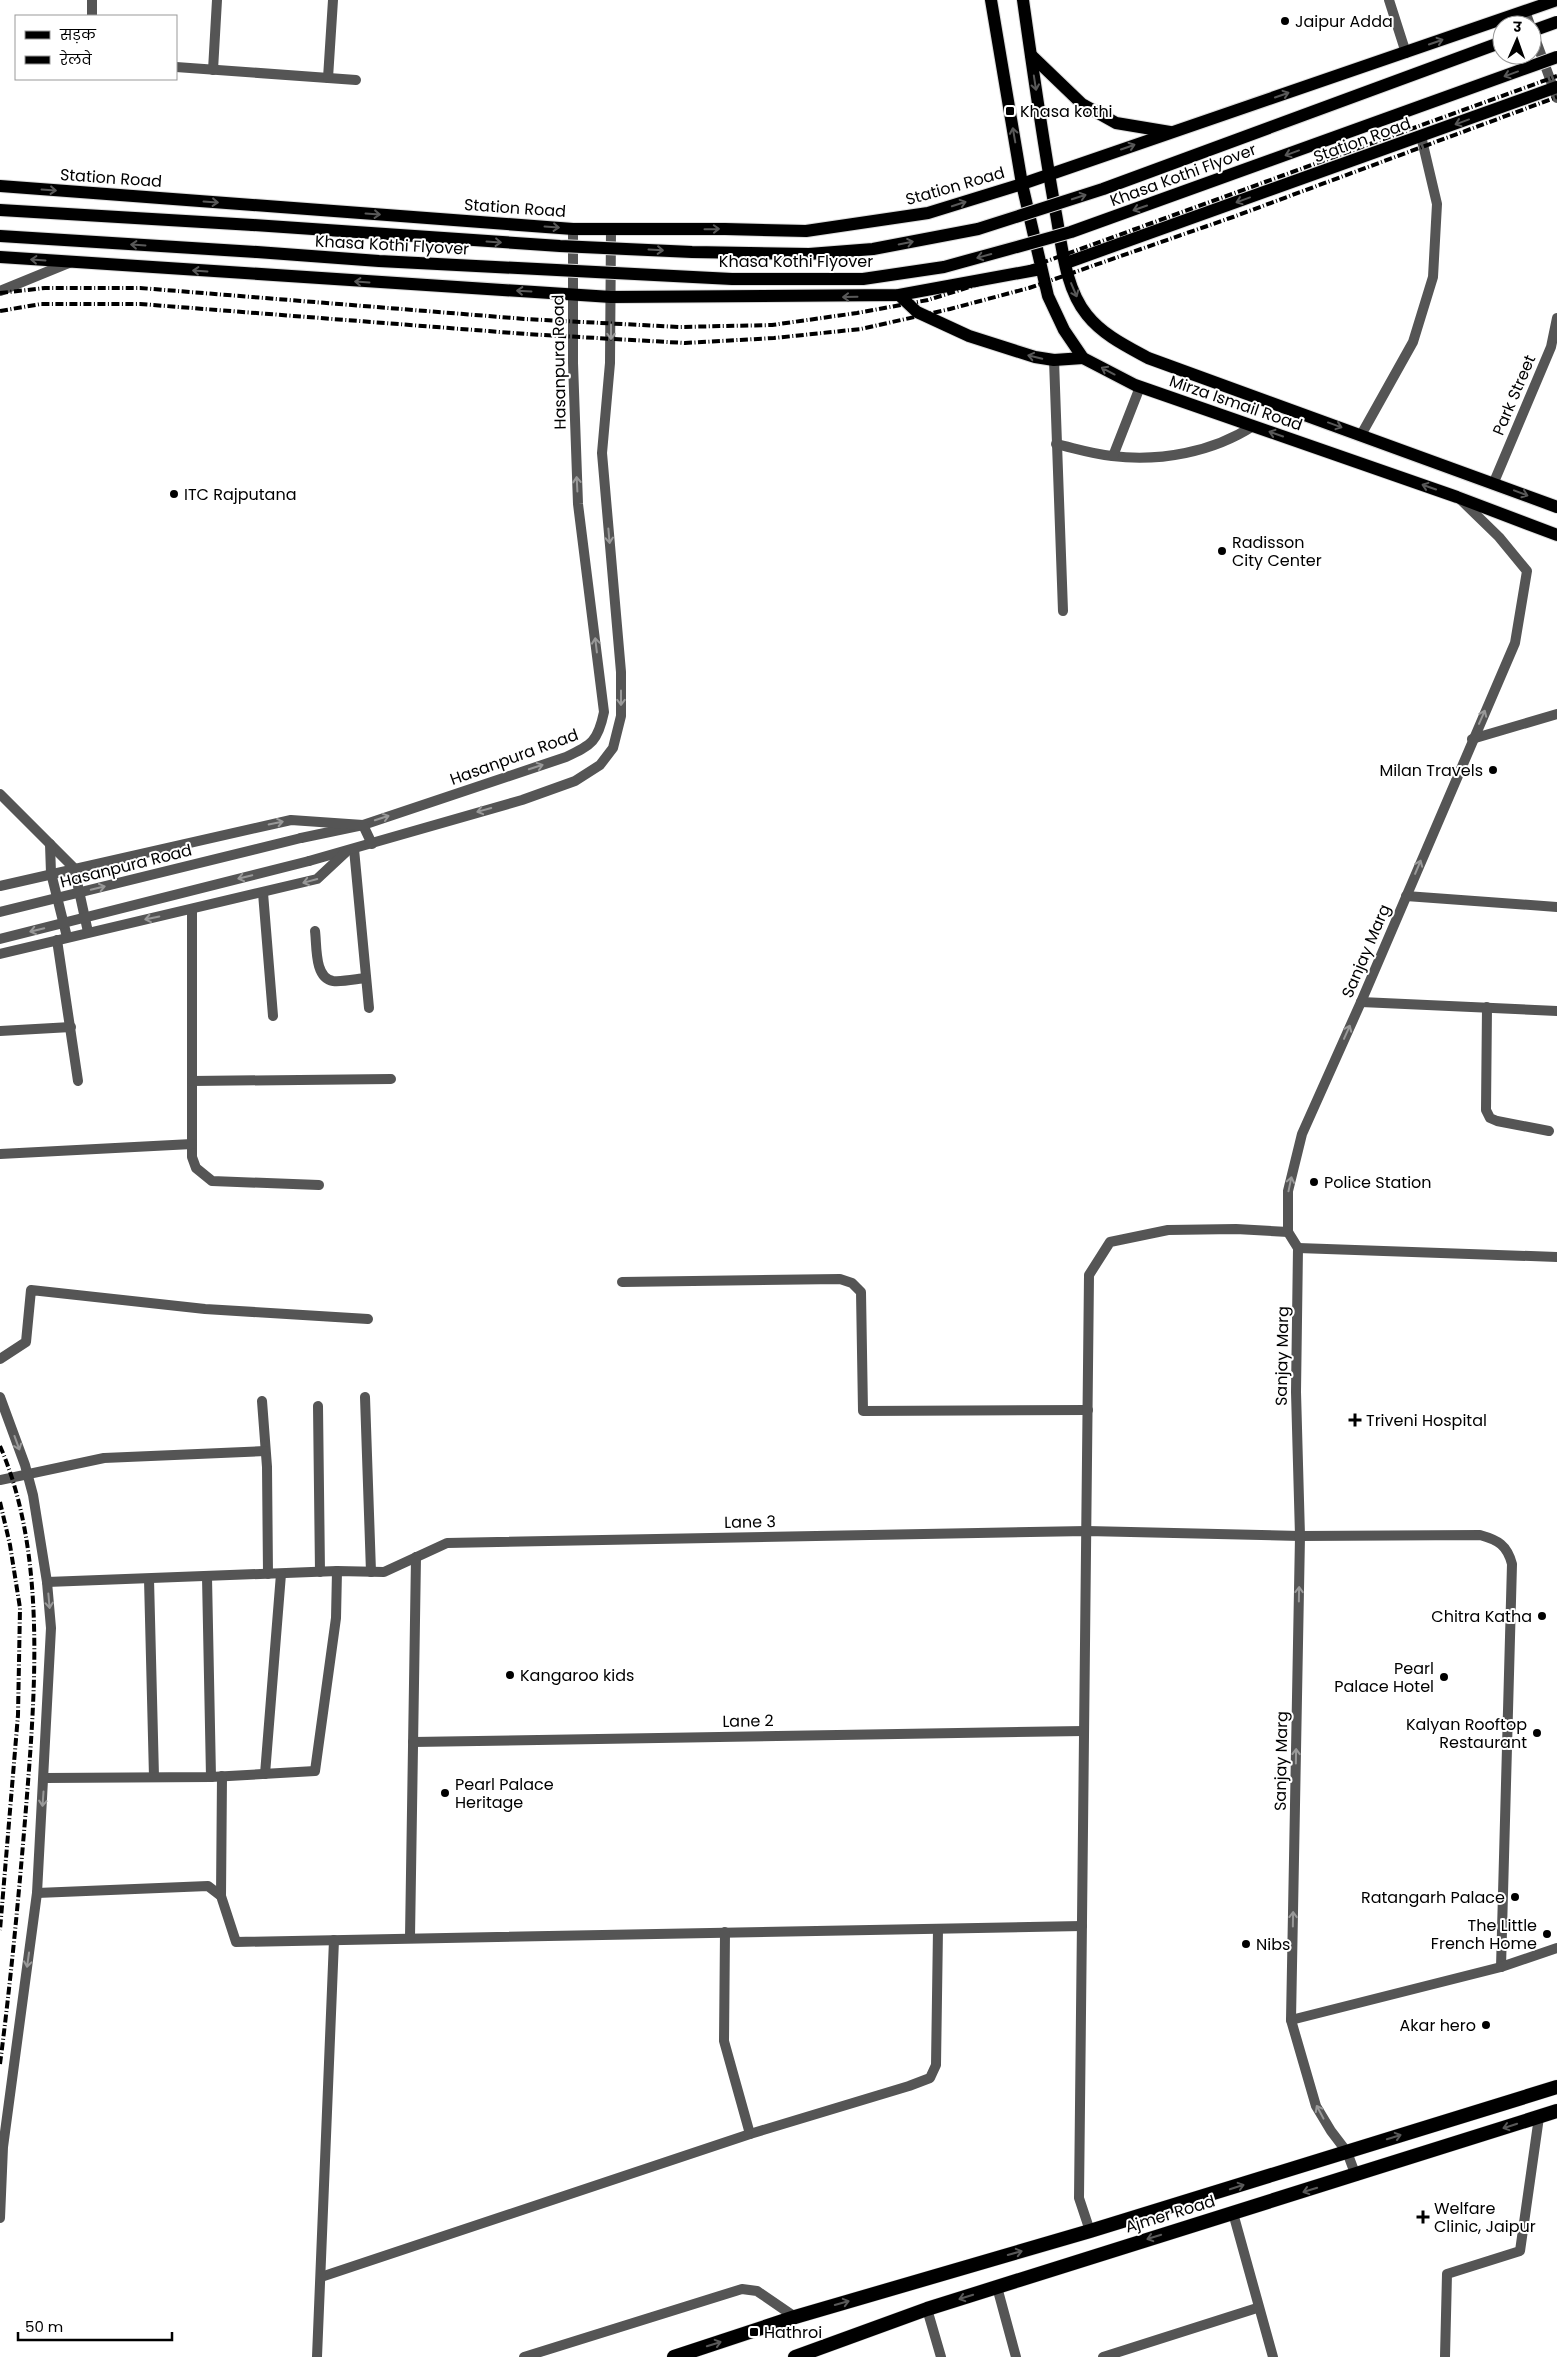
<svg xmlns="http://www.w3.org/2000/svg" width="1557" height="2357" font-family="Poppins,'Noto Sans Devanagari',sans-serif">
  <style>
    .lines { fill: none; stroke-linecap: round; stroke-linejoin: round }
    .primary-casing { stroke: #dbdbdb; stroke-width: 14 }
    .trunk-casing { stroke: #dbdbdb; stroke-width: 15 }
    .minor { stroke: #555; stroke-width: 10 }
    .tertiary { stroke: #555; stroke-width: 10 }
    .primary { stroke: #000; stroke-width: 12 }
    .trunk { stroke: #000; stroke-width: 14 }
    .rail { stroke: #000; stroke-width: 4; stroke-dasharray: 8 2.5 1 2.5; stroke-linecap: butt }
    .primary-bridge-casing { stroke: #dbdbdb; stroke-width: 14; stroke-linecap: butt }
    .tertiary-bridge { stroke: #555; stroke-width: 10 }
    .primary-bridge { stroke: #000; stroke-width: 12 }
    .oneway { stroke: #595959 }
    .oneway2 { stroke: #999 }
    .poi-dot { fill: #000; stroke: #fff; stroke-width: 2 }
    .labels { text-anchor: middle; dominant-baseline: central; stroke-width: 4; stroke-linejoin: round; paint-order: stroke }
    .poi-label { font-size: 16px; fill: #000; stroke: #fff; text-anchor: start }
    .street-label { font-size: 16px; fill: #000; stroke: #fff }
  </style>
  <rect width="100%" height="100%" fill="#fff"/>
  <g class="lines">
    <defs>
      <g id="primary">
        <polyline points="991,0 1022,184 1048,296 1064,330 1083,358 1135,385 1457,497 1557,535"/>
        <path d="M1023 0C1033 71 1043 143 1056 214 1062 246 1065 288 1087 315 1103 335 1126 346 1148 358L1557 507"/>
        <polyline points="1031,55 1082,104 1116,123 1170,132"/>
        <polyline points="0,186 573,229 725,229 806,231 928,213 1022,184 1557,0"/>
        <polyline points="0,210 253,225"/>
        <polyline points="0,236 257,252"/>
        <polyline points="0,257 611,297 899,295 1041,269"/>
        <polyline points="1066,263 1557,87"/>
        <polyline points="899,295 917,312 969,336 1035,357 1054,360 1083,358"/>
      </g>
      <g id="trunk">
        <polyline points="674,2357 795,2317 1090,2231 1557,2087"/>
        <polyline points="795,2357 927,2309 1557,2111"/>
      </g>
    </defs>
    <use href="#primary" class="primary-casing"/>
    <use href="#trunk" class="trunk-casing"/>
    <g class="minor">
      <polyline points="1389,0 1406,53"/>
      <polyline points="1525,11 1530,25"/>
      <polyline points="92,16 92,0"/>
      <polyline points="1532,30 1557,98"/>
      <polyline points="176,67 356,80"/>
      <polyline points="213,70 217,0"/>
      <polyline points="328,78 333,0"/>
      <polyline points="0,291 71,262"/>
      <polyline points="1054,360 1063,611"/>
      <polyline points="1361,435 1413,342 1433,277 1437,204 1421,136"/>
      <path d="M1056 444C1074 448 1093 454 1112 456 1160 462 1213 452 1253 426"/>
      <polyline points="1113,456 1140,387"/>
      <polyline points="1494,482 1551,347 1557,318"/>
      <polyline points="1472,739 1557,714"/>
      <polyline points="354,849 369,1008"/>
      <polyline points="263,893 273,1016"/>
      <polyline points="1406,896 1557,907"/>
      <polyline points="192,909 192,1157 196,1168 212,1181 319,1185"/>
      <path d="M315 931C317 945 314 978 333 981 343 982 356 979 366 978"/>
      <polyline points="57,940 78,1081"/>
      <polyline points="1361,1002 1557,1011"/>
      <polyline points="1487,1007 1486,1110 1490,1118 1497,1121 1549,1131"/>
      <polyline points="0,1031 71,1027"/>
      <polyline points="192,1081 391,1079"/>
      <polyline points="0,1154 192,1144"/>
      <polyline points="1298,1248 1557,1257"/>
      <polyline points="622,1282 840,1279 852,1283 861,1292 863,1411 1088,1410"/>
      <polyline points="0,1359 26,1342 31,1290 205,1309 368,1319"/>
      <polyline points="365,1397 371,1572"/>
      <polyline points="262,1401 267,1467 268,1574"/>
      <polyline points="318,1406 320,1572"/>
      <polyline points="0,1480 104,1458 265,1451"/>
      <polyline points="207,1577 211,1777"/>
      <polyline points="149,1579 154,1777"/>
      <path d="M47 1582 337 1571 384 1572 447 1543 1087 1531 1300 1536 1480 1535C1498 1540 1507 1545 1512 1564L1501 1967"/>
      <polyline points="413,1742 1084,1731"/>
      <polyline points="265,1774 281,1574"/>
      <polyline points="45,1778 211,1777 315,1771 336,1618 337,1571"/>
      <polyline points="37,1893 208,1886 221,1896 236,1942 1082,1926"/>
      <polyline points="221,1896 222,1776"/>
      <polyline points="725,1932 724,2041 750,2134"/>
      <polyline points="410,1937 416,1557"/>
      <polyline points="1291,2020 1501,1967 1557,1948"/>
      <polyline points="1356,2176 1347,2152 1331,2131 1316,2106 1291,2020 1300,1536 1296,1392 1298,1248 1288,1232 1288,1191 1302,1134 1361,1002 1515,643 1527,571 1499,537 1461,500"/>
      <polyline points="1233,2213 1273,2357"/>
      <polyline points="1090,2231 1079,2198 1089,1275 1110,1242 1168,1230 1236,1229 1288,1232"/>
      <polyline points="321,2277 750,2134 909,2086 930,2078 936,2065 938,1929"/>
      <polyline points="997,2287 1016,2357"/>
      <polyline points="927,2309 941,2357"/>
      <polyline points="317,2357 334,1940"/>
      <polyline points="1103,2357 1257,2308"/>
      <polyline points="1445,2357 1447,2274 1520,2251 1539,2117"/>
    </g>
    <g class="tertiary">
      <polyline points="0,794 74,868 88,932"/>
      <path d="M301 838 363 825 566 757C592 745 598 741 604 712L578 504 573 363V229"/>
      <polyline points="50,844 51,873 67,937"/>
      <polyline points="309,861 522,800 575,781 600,765 613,748 621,716 621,672 602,453 610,363 611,230"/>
      <polyline points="0,886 291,820 363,825 372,844"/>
      <polyline points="0,954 317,879 346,852"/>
      <polyline points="0,1397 25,1465 33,1495 47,1582 51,1628 37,1893 3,2147 0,2218"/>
      <polyline points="524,2357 742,2289 757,2291 795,2317"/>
    </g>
    <use href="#primary" class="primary"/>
    <use href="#trunk" class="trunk"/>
    <g class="rail">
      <polyline points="0,293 45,288 140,288 525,319 679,327 772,325 857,313 928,300 1014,273 1557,76"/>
      <polyline points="0,311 41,304 140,304 526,334 685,343 774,338 861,329 950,309 1029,288 1233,217 1557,97"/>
      <path d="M0 1446C47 1554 35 1694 26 1808 19 1894 11 1979 0 2064"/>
      <polyline points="0,1502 10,1545 20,1608 18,1715 0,1930"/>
    </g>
    <defs>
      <g id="primary-bridge">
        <polyline points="1532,31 1557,22"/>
        <polyline points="253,225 560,246 692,252 809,254 873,249 978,229 1103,189 1502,42"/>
        <polyline points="257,252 379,261 732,279 863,279 944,267 1071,232 1557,57"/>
      </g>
    </defs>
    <use href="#primary-bridge" class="primary-bridge-casing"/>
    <g class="tertiary-bridge">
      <polyline points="0,912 301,838"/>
      <polyline points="0,939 309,861"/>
    </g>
    <use href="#primary-bridge" class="primary-bridge"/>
  </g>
  <defs><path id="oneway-shaft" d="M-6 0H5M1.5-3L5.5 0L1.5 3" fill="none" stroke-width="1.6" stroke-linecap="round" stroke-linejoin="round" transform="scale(1.25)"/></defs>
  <g class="oneway">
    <use href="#oneway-shaft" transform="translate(1436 42) rotate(-19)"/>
    <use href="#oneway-shaft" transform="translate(1511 74) rotate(160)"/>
    <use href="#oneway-shaft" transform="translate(1035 83) rotate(81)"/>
    <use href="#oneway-shaft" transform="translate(1282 95) rotate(-19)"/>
    <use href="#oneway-shaft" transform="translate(1462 122) rotate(160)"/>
    <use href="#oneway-shaft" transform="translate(1014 135) rotate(-100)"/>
    <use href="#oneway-shaft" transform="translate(1128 147) rotate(-19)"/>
    <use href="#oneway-shaft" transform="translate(1292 153) rotate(160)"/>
    <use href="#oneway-shaft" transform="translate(49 190) rotate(4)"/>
    <use href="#oneway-shaft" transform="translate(1079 197) rotate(-18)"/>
    <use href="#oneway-shaft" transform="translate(1243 200) rotate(160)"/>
    <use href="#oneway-shaft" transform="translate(211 202) rotate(4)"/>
    <use href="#oneway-shaft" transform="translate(959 204) rotate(-18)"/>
    <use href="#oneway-shaft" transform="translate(1140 208) rotate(161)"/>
    <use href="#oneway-shaft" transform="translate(373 214) rotate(4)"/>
    <use href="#oneway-shaft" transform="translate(552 227) rotate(4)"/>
    <use href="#oneway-shaft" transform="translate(712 229) rotate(-1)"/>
    <use href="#oneway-shaft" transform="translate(494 242) rotate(4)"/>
    <use href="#oneway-shaft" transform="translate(906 243) rotate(-11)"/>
    <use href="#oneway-shaft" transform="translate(138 245) rotate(-176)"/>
    <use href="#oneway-shaft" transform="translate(656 250) rotate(3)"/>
    <use href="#oneway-shaft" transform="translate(984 256) rotate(165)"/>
    <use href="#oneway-shaft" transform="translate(38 260) rotate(-176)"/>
    <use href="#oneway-shaft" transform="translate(200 271) rotate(-176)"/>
    <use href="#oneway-shaft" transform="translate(362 282) rotate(-176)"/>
    <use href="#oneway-shaft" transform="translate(1074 290) rotate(67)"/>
    <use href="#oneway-shaft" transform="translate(524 291) rotate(-177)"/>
    <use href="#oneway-shaft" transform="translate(850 297) rotate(179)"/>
    <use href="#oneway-shaft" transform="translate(1035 357) rotate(-166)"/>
    <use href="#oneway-shaft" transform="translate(1108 371) rotate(-152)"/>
    <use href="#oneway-shaft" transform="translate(1335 425) rotate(20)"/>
    <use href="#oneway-shaft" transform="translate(1276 434) rotate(-161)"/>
    <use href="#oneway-shaft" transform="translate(1429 487) rotate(-161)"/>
    <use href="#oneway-shaft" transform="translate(1521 493) rotate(21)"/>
    <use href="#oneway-shaft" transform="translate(1510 2126) rotate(162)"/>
    <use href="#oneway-shaft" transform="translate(1394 2137) rotate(-17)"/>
    <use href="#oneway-shaft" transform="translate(1237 2187) rotate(-18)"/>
    <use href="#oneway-shaft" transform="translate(1310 2190) rotate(163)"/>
    <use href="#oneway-shaft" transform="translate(1154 2237) rotate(163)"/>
    <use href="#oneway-shaft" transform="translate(1015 2253) rotate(-16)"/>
    <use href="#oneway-shaft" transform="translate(966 2297) rotate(163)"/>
    <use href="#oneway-shaft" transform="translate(842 2303) rotate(-16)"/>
    <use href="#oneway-shaft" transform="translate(714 2344) rotate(-17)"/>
  </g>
  <g class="oneway2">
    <use href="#oneway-shaft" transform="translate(611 332) rotate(90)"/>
    <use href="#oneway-shaft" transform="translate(577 484) rotate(-93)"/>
    <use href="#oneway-shaft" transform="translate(609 536) rotate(85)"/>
    <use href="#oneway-shaft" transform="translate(596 645) rotate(-97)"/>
    <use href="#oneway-shaft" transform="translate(621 698) rotate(90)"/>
    <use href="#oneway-shaft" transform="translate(1482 717) rotate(-66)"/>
    <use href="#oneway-shaft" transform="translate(536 767) rotate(-18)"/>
    <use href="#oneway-shaft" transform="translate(484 810) rotate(165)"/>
    <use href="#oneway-shaft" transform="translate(382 818) rotate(-18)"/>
    <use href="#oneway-shaft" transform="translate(276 823) rotate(-12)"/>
    <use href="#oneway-shaft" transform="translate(1418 867) rotate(-67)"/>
    <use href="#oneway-shaft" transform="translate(245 877) rotate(166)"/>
    <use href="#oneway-shaft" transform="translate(310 881) rotate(165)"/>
    <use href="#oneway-shaft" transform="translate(98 888) rotate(-14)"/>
    <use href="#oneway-shaft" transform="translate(152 918) rotate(168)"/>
    <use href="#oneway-shaft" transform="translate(37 930) rotate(166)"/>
    <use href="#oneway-shaft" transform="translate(1347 1032) rotate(-66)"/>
    <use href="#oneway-shaft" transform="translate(1290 1184) rotate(-78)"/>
    <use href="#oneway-shaft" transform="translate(17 1443) rotate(70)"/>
    <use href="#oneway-shaft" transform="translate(1299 1594) rotate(-89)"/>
    <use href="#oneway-shaft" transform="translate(49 1601) rotate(85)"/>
    <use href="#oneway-shaft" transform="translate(1296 1756) rotate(-89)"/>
    <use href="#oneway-shaft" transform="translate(43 1799) rotate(94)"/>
    <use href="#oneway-shaft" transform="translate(1293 1919) rotate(-89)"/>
    <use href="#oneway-shaft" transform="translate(28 1960) rotate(98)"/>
    <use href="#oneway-shaft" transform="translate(1320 2112) rotate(-118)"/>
  </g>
  <g class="poi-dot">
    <circle cx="1285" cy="21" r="5"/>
    <rect x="1005" y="106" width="10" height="10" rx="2.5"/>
    <circle cx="174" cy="494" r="5"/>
    <circle cx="1222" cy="551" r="5"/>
    <circle cx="1493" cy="770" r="5"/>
    <circle cx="1314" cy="1182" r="5"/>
    <path d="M1352.5 1412.5h5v5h5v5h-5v5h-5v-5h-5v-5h5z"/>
    <circle cx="1542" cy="1616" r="5"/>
    <circle cx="510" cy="1675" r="5"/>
    <circle cx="1444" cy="1677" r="5"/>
    <circle cx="1537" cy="1733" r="5"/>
    <circle cx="445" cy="1793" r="5"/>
    <circle cx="1515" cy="1897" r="5"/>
    <circle cx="1547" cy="1934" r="5"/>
    <circle cx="1246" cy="1944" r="5"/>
    <circle cx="1486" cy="2025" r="5"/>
    <path d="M1420.5 2209.5h5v5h5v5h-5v5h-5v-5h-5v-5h5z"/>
    <rect x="749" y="2327" width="10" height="10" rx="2.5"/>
  </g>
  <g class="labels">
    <g class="poi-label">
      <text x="1295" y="21">Jaipur Adda</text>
      <text x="1020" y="111">Khasa kothi</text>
      <text x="184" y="494">ITC Rajputana</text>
      <text x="1232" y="542">Radisson<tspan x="1232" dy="18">City Center</tspan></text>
      <text x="1483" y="770" text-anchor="end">Milan Travels</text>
      <text x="1324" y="1182">Police Station</text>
      <text x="1366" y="1420">Triveni Hospital</text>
      <text x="1532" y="1616" text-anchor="end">Chitra Katha</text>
      <text x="1434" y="1668" text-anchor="end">Pearl<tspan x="1434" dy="18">Palace Hotel</tspan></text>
      <text x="520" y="1675">Kangaroo kids</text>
      <text x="1527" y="1724" text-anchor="end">Kalyan Rooftop<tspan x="1527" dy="18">Restaurant</tspan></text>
      <text x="455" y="1784">Pearl Palace<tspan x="455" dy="18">Heritage</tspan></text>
      <text x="1505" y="1897" text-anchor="end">Ratangarh Palace</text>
      <text x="1537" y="1925" text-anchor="end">The Little<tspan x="1537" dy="18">French Home</tspan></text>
      <text x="1256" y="1944">Nibs</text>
      <text x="1476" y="2025" text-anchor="end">Akar hero</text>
      <text x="1434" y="2208">Welfare<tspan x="1434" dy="18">Clinic, Jaipur</tspan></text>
      <text x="764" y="2332">Hathroi</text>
    </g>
    <g class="street-label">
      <text transform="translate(1362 140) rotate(-20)">Station Road</text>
      <text transform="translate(1183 175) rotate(-20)">Khasa Kothi Flyover</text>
      <text transform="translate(111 178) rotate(4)">Station Road</text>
      <text transform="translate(955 186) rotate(-16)">Station Road</text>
      <text transform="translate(515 208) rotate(4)">Station Road</text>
      <text transform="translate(392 245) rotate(3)">Khasa Kothi Flyover</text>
      <text x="796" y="261">Khasa Kothi Flyover</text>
      <text transform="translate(559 362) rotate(-91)">Hasanpura Road</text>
      <text transform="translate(1514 395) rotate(-67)">Park Street</text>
      <text transform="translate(1236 403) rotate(19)">Mirza Ismail Road</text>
      <text transform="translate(514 757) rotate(-20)">Hasanpura Road</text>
      <text transform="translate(126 866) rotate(-14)">Hasanpura Road</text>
      <text transform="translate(1366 951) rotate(-67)">Sanjay Marg</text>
      <text transform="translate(1282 1356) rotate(-89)">Sanjay Marg</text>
      <text transform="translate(750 1522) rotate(-1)">Lane 3</text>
      <text transform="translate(748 1721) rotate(-1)">Lane 2</text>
      <text transform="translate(1281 1761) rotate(-89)">Sanjay Marg</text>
      <text transform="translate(1170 2214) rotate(-17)">Ajmer Road</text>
    </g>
  </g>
  <rect x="15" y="15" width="162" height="65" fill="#ffffff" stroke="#999999"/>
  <rect x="25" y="31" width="25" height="8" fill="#000000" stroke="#999999"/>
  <text x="60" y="40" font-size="15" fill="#000000">सड़क</text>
  <rect x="25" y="56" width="25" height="8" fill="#000000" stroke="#999999"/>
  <text x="60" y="65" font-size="15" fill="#000000">रेलवे</text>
  <g transform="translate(1517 40) rotate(2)"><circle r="24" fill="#ffffff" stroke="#999999"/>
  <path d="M0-4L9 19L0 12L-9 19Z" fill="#000000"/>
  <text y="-8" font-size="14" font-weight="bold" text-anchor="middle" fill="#000000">उ</text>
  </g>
  <path d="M18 2332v8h154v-8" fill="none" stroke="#000000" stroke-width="2.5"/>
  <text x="25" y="2332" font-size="15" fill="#000000" stroke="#ffffff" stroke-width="4" paint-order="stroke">50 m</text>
</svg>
